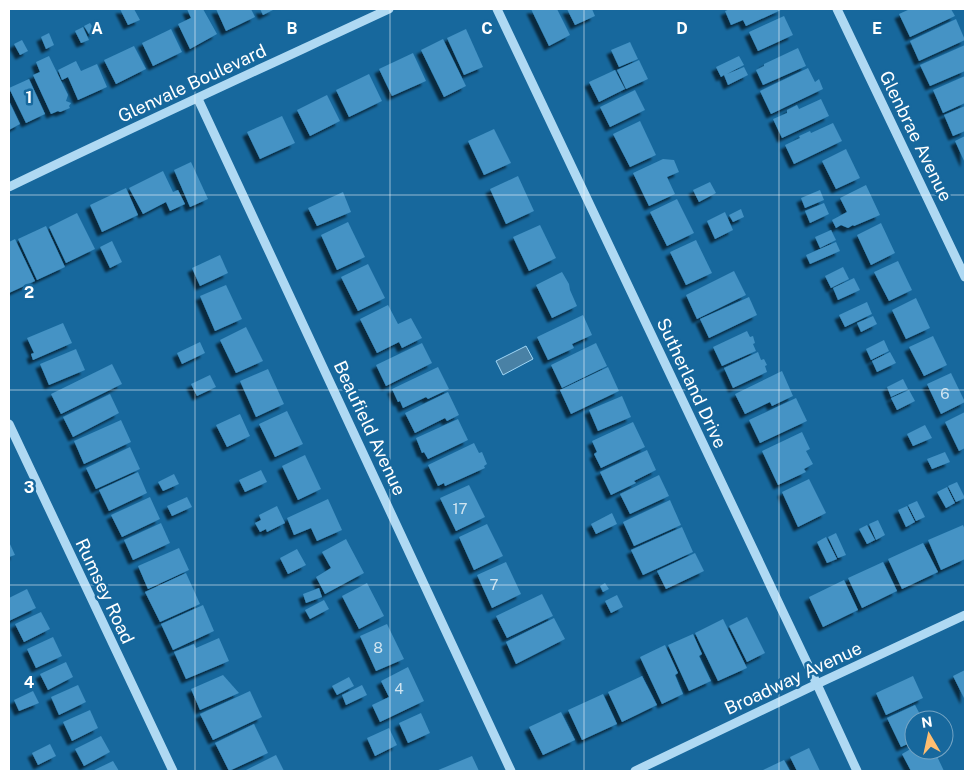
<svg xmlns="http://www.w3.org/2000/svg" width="974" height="780" font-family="'Public Sans',sans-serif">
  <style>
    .water { fill: #4981a5; stroke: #a1d6f5 }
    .building { fill: #4493c5; filter: url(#shadow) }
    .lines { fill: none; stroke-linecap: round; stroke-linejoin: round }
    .minor { stroke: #afd9f3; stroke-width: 9 }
    .grid { fill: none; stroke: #fff; stroke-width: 1; stroke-opacity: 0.55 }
    .labels { text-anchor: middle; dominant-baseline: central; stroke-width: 5; stroke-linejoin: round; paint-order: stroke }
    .number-label { font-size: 15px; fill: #d0e4f0 }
    .street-label { font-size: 18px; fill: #fff; stroke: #17689d }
    .grid-label { font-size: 16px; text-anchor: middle; font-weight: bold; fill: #fff; stroke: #17689d; stroke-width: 5; stroke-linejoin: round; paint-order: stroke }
  </style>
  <defs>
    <filter id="shadow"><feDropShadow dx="-4.5" dy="4.5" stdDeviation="1" flood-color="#0009"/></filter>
  </defs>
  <rect width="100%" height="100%" fill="#17689d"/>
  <polygon class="water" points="526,346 533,359 503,375 496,361"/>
  <g class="building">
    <polygon points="120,9 134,9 140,20 128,25"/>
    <polygon points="187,9 203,9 217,34 190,49 178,24 191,18"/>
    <polygon points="216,9 251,9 255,17 226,31"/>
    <polygon points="260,9 275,9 263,15"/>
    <polygon points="531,9 557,9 570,35 549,46"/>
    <polygon points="567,9 592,9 595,16 575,25"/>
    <polygon points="730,9 783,9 746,26 743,20 731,25 725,11"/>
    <polygon points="910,9 951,9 955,16 910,37 899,14"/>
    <polygon points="784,16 793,35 758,51 749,32"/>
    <polygon points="956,19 965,40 919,61 910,41"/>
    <polygon points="90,23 95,31 89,34 84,26"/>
    <polygon points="83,27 89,40 81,43 75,31"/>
    <polygon points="171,29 182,52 153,66 142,43"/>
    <polygon points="466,29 483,67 464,75 447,38"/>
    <polygon points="49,33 54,45 46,49 41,37"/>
    <polygon points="443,39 466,86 444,97 421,50"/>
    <polygon points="22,40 28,51 20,55 14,44"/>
    <polygon points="630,42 638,59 619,67 611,50"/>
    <polygon points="965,45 965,71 930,86 920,65"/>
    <polygon points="134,46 146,69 116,84 104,60"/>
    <polygon points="798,48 806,66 763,85 756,70 764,66 764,64"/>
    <polygon points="413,53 426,81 392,96 379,69"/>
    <polygon points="49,56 68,95 66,101 71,103 69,106 70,108 60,112 58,111 51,114 33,75 40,72 36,62"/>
    <polygon points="739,56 744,65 727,74 744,67 748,75 728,85 724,75 721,77 716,67"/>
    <polygon points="639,60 648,79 626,89 617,70"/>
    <polygon points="76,61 81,71 97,64 107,87 78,100 68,77 62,80 58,70"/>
    <polygon points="808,68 815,82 819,79 823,89 771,114 760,91"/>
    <polygon points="615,70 625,89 599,102 589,82"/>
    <polygon points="369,74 382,101 349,117 336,90"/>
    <polygon points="965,76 965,103 943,113 933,90"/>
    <polygon points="29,79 45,114 26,123 9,88"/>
    <polygon points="635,90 645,110 610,127 600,107"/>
    <polygon points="327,95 340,121 310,136 297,110"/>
    <polygon points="821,99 829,116 782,138 773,119 787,113 787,110 797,105 799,109"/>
    <polygon points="9,101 20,124 9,130"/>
    <polygon points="965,106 965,131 953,136 944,115"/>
    <polygon points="282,116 295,143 260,159 247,132"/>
    <polygon points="640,121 656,155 630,167 613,134"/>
    <polygon points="833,123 842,141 794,164 785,145 800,138 799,136 810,131 811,133"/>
    <polygon points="494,129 511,163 484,175 468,141"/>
    <polygon points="965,136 965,163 955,141"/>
    <polygon points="846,149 860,178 836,189 822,161"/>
    <polygon points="663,159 674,160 679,172 667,177 675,194 649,206 633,173"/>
    <polygon points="191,162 208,199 190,207 174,170"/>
    <polygon points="163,171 173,192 178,190 185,204 170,211 166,202 143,214 129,188"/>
    <polygon points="518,176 534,211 506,224 490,189"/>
    <polygon points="710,182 716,193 699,202 693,190"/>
    <polygon points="866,185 880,215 854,226 853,225 848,228 841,225 836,228 832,220 847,212 840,198"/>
    <polygon points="126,188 138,215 102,232 90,205"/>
    <polygon points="820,190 824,200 805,208 801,198"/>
    <polygon points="343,192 351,212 317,226 308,208"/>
    <polygon points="677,199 694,233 667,246 650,212"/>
    <polygon points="824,203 829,214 810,223 805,211"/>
    <polygon points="741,209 744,217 733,222 729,215"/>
    <polygon points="725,212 733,230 715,239 707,221"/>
    <polygon points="77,213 95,249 66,263 49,227"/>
    <polygon points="348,222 365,257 337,270 321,235"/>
    <polygon points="881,223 895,253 871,265 857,235"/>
    <polygon points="540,225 556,258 529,271 513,237"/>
    <polygon points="46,226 65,267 37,280 18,239"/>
    <polygon points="831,230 836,240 820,248 815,237"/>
    <polygon points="15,239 35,281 9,293 9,242"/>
    <polygon points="696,240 712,273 686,285 670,252"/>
    <polygon points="112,241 122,262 110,268 100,247"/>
    <polygon points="836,242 840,251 810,264 806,255"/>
    <polygon points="220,255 228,273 200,286 192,268"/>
    <polygon points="898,261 912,290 889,301 874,272"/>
    <polygon points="368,264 385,298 358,311 341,277"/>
    <polygon points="843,267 849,279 831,288 825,276"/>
    <polygon points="734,271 746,295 697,319 686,295"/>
    <polygon points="562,272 569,284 570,290 577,306 552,318 536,285"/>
    <polygon points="854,278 860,290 838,300 833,288"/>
    <polygon points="226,285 242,319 215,331 200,296"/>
    <polygon points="749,297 757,315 709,338 700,319"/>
    <polygon points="916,298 930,328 906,339 892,310"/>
    <polygon points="867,302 872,314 845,327 839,315"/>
    <polygon points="388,305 398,324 411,318 422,338 402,348 399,342 377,353 360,319"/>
    <polygon points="583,315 592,335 572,344 574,348 548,360 537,337"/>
    <polygon points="873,316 877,324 861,332 857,323"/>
    <polygon points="63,323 72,343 33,360 31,354 34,353 27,338"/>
    <polygon points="246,327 263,361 236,373 220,340"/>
    <polygon points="747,331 750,337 753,336 755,343 753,344 756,351 722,366 713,347"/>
    <polygon points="933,336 947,365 924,376 909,347"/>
    <polygon points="884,340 889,351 871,360 866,349"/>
    <polygon points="200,342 205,353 182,364 177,353"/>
    <polygon points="422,343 432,363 386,386 376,365"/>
    <polygon points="596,343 607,366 562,388 551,365"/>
    <polygon points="76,349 85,370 49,385 40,364"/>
    <polygon points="758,352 761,360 764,359 767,365 765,366 767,372 733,388 724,368"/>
    <polygon points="890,352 896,363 877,372 872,361"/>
    <polygon points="112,364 122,384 61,414 51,394"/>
    <polygon points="438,367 449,389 428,399 426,397 403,408 400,401 398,402 392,389"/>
    <polygon points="608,367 619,391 571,414 560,390"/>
    <polygon points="268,369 284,404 256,417 240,381"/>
    <polygon points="782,371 793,396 772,406 770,402 745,414 735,394"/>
    <polygon points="951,373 965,402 941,414 927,384"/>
    <polygon points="210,375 216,387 197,396 191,384"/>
    <polygon points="903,379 908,389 891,397 887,387"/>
    <polygon points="909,390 915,401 897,410 891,398"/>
    <polygon points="448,392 459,415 447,421 445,418 415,433 405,413"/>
    <polygon points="110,394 119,413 73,437 63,417"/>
    <polygon points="622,396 631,417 598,431 589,410"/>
    <polygon points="796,398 807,421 760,443 749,420"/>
    <polygon points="287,411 303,444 275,457 259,424"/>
    <polygon points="965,412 965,448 959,451 945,422"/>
    <polygon points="240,414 250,436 227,447 216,425"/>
    <polygon points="458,419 468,440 428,459 424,452 422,453 416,438"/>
    <polygon points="121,420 131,442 84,464 74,441"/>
    <polygon points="633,422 645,447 601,468 594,454 597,452 592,441"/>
    <polygon points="925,425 932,438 913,446 907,434"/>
    <polygon points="802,432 810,449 806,451 813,464 804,469 806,472 778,485 762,451"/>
    <polygon points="474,443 479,453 482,452 487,464 484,466 485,468 445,486 444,483 438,486 428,465"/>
    <polygon points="130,447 140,469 96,489 86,468"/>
    <polygon points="647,450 656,470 634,481 636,483 611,495 600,472"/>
    <polygon points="945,452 950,462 932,469 927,459"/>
    <polygon points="305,455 321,489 298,500 282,466"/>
    <polygon points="261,470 267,482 245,492 239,480"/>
    <polygon points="138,472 147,493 109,511 99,490"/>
    <polygon points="174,474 179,484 163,491 158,482"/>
    <polygon points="659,475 669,496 630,514 620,494"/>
    <polygon points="809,479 826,513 798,527 782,492"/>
    <polygon points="957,482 965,498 956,502 948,486"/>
    <polygon points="469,485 485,517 456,531 440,498"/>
    <polygon points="947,487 955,503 946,508 937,492"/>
    <polygon points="150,497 160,519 122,537 111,515"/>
    <polygon points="187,497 192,507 172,516 167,506"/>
    <polygon points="328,499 342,530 317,541 311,528 294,535 287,518"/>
    <polygon points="670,500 681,525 634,546 623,522"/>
    <polygon points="917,501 925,517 916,521 908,505"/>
    <polygon points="277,506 285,523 267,532 266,529 260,532 255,523 261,520 259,515"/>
    <polygon points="907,506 915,522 906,527 898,510"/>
    <polygon points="612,513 617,524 596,534 591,524"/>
    <polygon points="878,520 885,535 876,540 869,524"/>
    <polygon points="161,523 170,543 133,560 124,540"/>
    <polygon points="487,524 503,556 474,570 459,537"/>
    <polygon points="867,525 875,540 867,544 859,529"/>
    <polygon points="963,525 965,530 965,559 941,570 928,540"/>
    <polygon points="682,527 693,552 643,575 631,550"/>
    <polygon points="836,533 846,555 838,558 828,537"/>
    <polygon points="826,537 837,559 827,563 817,542"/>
    <polygon points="346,539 364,573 325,594 316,577 331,568 322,552"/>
    <polygon points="9,542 15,555 9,557"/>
    <polygon points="923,543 938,572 902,589 888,559"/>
    <polygon points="179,548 189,570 148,589 138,566"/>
    <polygon points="297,549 306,565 288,574 280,558"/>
    <polygon points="695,553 704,571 666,589 657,571"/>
    <polygon points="506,562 521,594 492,608 477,575"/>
    <polygon points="883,562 897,591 862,608 848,578"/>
    <polygon points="186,573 200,604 160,622 145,592"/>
    <polygon points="844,580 858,610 823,627 809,597"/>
    <polygon points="367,583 384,616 359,629 342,596"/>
    <polygon points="605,583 609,589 603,592 600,586"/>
    <polygon points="319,588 322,597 306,603 303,594"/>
    <polygon points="27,589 36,608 9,621 9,598"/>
    <polygon points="542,594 553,616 507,638 496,616"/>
    <polygon points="617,595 623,607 611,613 605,601"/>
    <polygon points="324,600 329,609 310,619 305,610"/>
    <polygon points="203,605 214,631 173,650 161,624"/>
    <polygon points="41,612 50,629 24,642 15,624"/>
    <polygon points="747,617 765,653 747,662 729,626"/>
    <polygon points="554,618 565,639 516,664 506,642"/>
    <polygon points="723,619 747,668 718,681 695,633"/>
    <polygon points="387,624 404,659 376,671 360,636"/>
    <polygon points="693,634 702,654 699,656 711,681 689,691 668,645"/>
    <polygon points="53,637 62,656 36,668 27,649"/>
    <polygon points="219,638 229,661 186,679 174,652 194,644 196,648"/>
    <polygon points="665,645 678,673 675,675 683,694 662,704 640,657"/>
    <polygon points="66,662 73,677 48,690 40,674"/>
    <polygon points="408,667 424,701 380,722 372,705 389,697 381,681"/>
    <polygon points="965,670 965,700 953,676"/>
    <polygon points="223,675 239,693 200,710 191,689"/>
    <polygon points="642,676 657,705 622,722 608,692"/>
    <polygon points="913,676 923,698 886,715 876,693"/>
    <polygon points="349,677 354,686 337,695 332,686"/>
    <polygon points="78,685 86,702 59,715 51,697"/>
    <polygon points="362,685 367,695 346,705 342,695"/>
    <polygon points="33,691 39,703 19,711 14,700"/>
    <polygon points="250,691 262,717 213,740 200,714"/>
    <polygon points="603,694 617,724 582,740 568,710"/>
    <polygon points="915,705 923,720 914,720 914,741 901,747 887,718"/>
    <polygon points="90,710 98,728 72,741 63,722"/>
    <polygon points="561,712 575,740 543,755 529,727"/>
    <polygon points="421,713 430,733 408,743 399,723"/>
    <polygon points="254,724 268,753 229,771 215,743"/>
    <polygon points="389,728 397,745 375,756 367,738"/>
    <polygon points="101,736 110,752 84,766 75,749"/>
    <polygon points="50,744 56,756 38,765 32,753"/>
    <polygon points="914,747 914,750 934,750 944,771 911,771 902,754"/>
    <polygon points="809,748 820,771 797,771 790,757"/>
    <polygon points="276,755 284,771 244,771"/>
    <polygon points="472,756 479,771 436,771"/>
    <polygon points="784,760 790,771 761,771"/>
    <polygon points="113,761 119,771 92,771"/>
  </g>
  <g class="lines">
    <g class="minor">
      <polyline points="497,9 809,667 857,771"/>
      <polyline points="837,9 965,277"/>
      <polyline points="198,99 511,771"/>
      <path d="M9 187C135 126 262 68 389 9"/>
      <polyline points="9,424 173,771"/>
      <polyline points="635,771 817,684 965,615"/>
    </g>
  </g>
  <path class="grid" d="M195 9V771M390 9V771M584 9V771M779 9V771M9 195H965M9 390H965M9 585H965"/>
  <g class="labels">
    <g class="number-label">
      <text x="945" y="393">6</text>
      <text x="460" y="508">17</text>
      <text x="494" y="584">7</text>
      <text x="378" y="647">8</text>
      <text x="399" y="688">4</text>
    </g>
    <g class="street-label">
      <text transform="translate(192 83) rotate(-25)">Glenvale Boulevard</text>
      <text transform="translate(916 136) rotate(64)">Glenbrae Avenue</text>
      <text transform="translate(692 383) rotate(65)">Sutherland Drive</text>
      <text transform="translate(370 428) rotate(65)">Beaufield Avenue</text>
      <text transform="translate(105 591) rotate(65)">Rumsey Road</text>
      <text transform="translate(793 678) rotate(-25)">Broadway Avenue</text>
    </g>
  </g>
  <g class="grid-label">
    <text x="97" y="34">A</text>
    <text x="292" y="34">B</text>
    <text x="487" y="34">C</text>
    <text x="682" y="34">D</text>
    <text x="877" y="34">E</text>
    <text x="29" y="103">1</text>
    <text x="29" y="298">2</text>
    <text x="29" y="493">3</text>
    <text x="29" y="688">4</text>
  </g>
  <rect width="974" height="780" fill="none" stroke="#ffffff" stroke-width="20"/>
  <g transform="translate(929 735) rotate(351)"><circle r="24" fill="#17689d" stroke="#74a4c4"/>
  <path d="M0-4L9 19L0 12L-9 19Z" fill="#ffbe70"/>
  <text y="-8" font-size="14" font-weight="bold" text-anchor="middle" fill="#ffffff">N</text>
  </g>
</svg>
